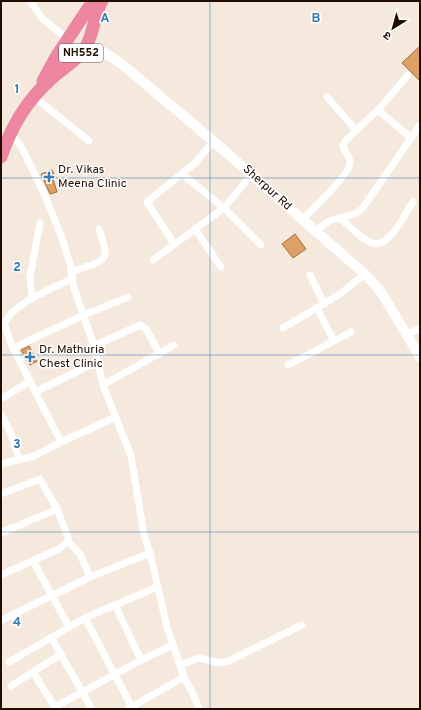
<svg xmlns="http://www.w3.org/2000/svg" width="421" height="710" font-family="Overpass,'Noto Sans Devanagari',sans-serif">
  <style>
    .building { fill: #dda168; stroke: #a66e34 }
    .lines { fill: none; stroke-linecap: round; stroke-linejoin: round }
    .street { stroke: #fff; stroke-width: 7 }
    .secondary { stroke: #fff; stroke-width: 10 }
    .highway { stroke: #ed86a1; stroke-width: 13 }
    .grid { fill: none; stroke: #367db2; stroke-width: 1; stroke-opacity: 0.55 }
    .poi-dot { fill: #367db2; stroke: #fff; stroke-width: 1.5 }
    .labels { text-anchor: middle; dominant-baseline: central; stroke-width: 3; stroke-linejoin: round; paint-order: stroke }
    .shield { fill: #fff; stroke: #64554c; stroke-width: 1 }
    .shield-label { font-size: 11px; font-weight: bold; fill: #210c00 }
    .poi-label { font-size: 12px; fill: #210c00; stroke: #fff; text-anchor: start }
    .street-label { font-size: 12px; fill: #210c00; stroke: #fff }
    .grid-label { font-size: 13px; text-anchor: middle; font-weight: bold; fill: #367db2; stroke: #fff; stroke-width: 3; stroke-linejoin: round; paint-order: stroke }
  </style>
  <rect width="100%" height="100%" fill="#f5e8dd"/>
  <g class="building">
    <polygon points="420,46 420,81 402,63"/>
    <polygon points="52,170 56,178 53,179 57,192 50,194 41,174"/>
    <polygon points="295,234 306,249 293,258 282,244"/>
    <polygon points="29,346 37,361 30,365 21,350"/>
  </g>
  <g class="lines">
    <g class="street">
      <polyline points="30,1 42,18 67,39"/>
      <polyline points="33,96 89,141"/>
      <polyline points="327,97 356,130"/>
      <polyline points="378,110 410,137"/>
      <polyline points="10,133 21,146 43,191 62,238 70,264 74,288 94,346 103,385 131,456 144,535 150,553 167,627 184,677 193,694 199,709"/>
      <polyline points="182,174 224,208 261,245"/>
      <path d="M340 218C350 226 360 239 372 243 389 249 405 214 413 202"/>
      <path d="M303 219C312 210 348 176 350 164 351 158 345 152 343 147L345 141 378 110 408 75"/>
      <polyline points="195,229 221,267"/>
      <path d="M316 231C321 227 326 222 332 220 343 216 353 217 362 209L420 125"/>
      <polyline points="174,244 147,202 195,163 214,141"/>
      <polyline points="153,260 224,208 252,174"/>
      <path d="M71 272C79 269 104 263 105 255 106 247 101 237 99 229"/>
      <polyline points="310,275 324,304"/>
      <polyline points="32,299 30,277 40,223"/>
      <polyline points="317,308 334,341"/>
      <polyline points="1,324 4,324 13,348 84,315 128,297"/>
      <path d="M4 324C14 302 51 290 73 278"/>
      <polyline points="283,328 340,294 365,274"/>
      <polyline points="407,335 420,328"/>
      <polyline points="94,346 140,325 146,329 160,354"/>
      <polyline points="13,348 61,442 116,417"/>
      <polyline points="288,365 351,332"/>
      <polyline points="103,385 174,345"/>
      <polyline points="35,392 98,361"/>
      <polyline points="1,399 30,381"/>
      <polyline points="1,415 11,433 19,460"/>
      <polyline points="1,464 34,456 61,442"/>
      <polyline points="1,494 40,479 57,509 68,537 68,541 59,549 1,575"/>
      <polyline points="1,533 57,509"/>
      <polyline points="68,541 80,554 90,577"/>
      <polyline points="33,561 69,627"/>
      <polyline points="115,605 141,660"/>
      <polyline points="85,618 132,707"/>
      <polyline points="2,620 90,577 150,553"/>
      <polyline points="51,637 92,709"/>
      <polyline points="9,662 85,618 157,587"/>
      <polyline points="180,665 199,658 219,663 229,661 302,625"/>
      <polyline points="33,672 56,709"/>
      <polyline points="11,686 61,654"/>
      <polyline points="55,707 141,660 173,645"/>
      <polyline points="128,709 184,677"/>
    </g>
    <path class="secondary" d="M87 44C118 56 143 83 168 103 235 158 299 218 365 274L381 292 420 357"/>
    <g class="highway">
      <polyline points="43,81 56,57 93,1"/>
      <path d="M1 157C12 125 27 100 52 78 62 69 76 61 84 50 94 36 93 16 102 1"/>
    </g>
  </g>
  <path class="grid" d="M210 1V709M1 178H420M1 355H420M1 532H420"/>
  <g class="poi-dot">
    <path d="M47 171h4v4h4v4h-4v4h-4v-4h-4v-4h4z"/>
    <path d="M28 351h4v4h4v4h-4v4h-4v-4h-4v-4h4z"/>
  </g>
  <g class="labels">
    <rect class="shield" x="59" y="44" width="44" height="18" rx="3"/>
    <g class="shield-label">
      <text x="81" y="53">NH552</text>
    </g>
    <g class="poi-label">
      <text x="58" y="170">Dr. Vikas<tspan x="58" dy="14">Meena Clinic</tspan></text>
      <text x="39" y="350">Dr. Mathuria<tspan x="39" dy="14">Chest Clinic</tspan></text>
    </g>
    <g class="street-label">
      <text transform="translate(267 188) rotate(42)">Sherpur Rd</text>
    </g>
  </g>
  <g class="grid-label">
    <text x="105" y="22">A</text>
    <text x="316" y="22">B</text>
    <text x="17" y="93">1</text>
    <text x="17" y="271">2</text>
    <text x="17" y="448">3</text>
    <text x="17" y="626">4</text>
  </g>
  <rect width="421" height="710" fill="none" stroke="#210c00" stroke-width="4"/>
  <g transform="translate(393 28) rotate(217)" stroke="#ffffff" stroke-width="3" paint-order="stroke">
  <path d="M0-3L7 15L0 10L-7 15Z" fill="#210c00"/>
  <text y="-6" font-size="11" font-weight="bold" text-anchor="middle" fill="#210c00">उ</text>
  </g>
</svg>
